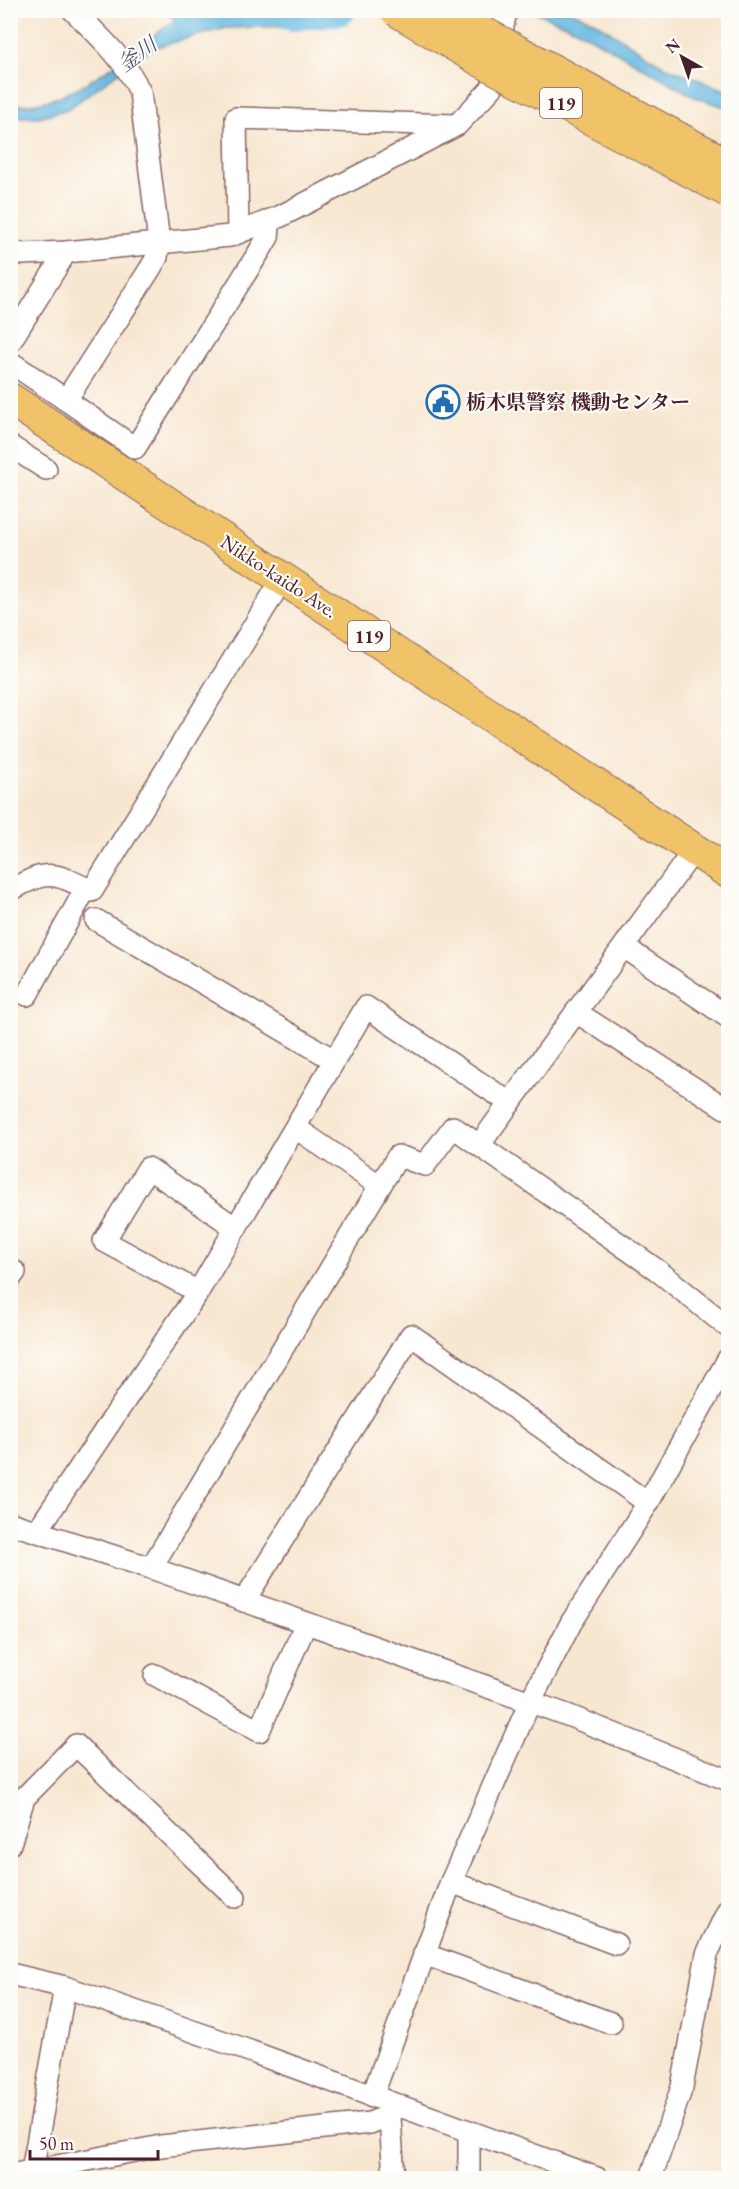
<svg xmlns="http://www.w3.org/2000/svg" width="739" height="2189" font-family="'EB Garamond','Noto Serif JP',serif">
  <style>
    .water { fill: #66bae2; stroke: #586c86; stroke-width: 1.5 }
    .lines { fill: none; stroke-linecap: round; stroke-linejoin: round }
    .river { stroke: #66bae2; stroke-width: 30 }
    .minor-casing { stroke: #876565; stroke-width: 24 }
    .highway-casing { stroke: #876565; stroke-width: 34 }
    .minor { stroke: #fff; stroke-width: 21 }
    .highway { stroke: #f1c369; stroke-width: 32 }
    .highway-bridge-casing { stroke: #876565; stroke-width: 34; stroke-linecap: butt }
    .highway-bridge { stroke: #f1c369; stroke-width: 32 }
    .labels { text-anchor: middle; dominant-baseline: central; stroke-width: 4.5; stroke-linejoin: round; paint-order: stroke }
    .shield { fill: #fdfcf7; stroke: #806168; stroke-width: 1.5 }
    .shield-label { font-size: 18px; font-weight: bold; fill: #4a1f2b }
    .poi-label { font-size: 20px; font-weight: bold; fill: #4a1f2b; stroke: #fdfcf7; text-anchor: start }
    .street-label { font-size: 20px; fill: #4a1f2b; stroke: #fdfcf7 }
    .water-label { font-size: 21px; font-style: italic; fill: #54556b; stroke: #fdfcf7 }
  </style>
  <rect width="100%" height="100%" fill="#fdfcf7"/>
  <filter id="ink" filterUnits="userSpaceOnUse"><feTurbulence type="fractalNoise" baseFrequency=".0167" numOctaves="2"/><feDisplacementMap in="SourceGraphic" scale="12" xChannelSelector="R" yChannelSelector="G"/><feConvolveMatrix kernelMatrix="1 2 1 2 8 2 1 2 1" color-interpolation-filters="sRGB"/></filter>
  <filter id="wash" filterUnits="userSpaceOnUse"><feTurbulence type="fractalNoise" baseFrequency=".008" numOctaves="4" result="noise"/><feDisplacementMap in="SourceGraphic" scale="24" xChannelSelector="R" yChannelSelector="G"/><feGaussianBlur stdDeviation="1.35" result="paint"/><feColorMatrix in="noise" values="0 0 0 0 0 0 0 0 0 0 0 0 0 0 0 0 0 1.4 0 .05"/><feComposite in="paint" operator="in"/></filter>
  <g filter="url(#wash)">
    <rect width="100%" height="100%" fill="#f7e7d1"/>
    <g class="water">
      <path d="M209 10 244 14 333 11 334 25 226 28 181 40 151 49 68 109 39 117H11V104C67 112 130 51 175 20L163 11Z"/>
      <polygon points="532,11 570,11 592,20 664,66 728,91 728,108 695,97 576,29"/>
    </g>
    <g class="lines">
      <polyline class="river" points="292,16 341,10"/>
    </g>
  </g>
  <g filter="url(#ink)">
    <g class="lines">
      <defs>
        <g id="minor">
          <path d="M73 10C99 36 125 59 140 92L159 242 157 257 150 269 66 400 135 448 259 252 268 237 270 220"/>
          <polyline points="238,233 236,118 454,125"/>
          <polyline points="10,251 22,254 66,252 230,236 281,216 457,125 492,88 506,10"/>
          <polyline points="10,342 66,252"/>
          <polyline points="10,362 66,400"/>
          <polyline points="10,446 46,469"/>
          <path d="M10 891C47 868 55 873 92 891L283 578"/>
          <polyline points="96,920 334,1060"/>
          <polyline points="624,947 728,1017"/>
          <polyline points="27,995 86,888"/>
          <polyline points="576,1012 725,1108 728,1102"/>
          <polyline points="296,1128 380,1186"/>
          <polyline points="480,1144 694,850"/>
          <polyline points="10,1270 15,1272 10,1279"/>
          <polyline points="198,1292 104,1241 148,1168 236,1228"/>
          <polyline points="10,1523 151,1568 570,1716 728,1780"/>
          <polyline points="37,1531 198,1292 366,1007 510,1103"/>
          <polyline points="151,1568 398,1156 425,1165 453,1127 657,1270 728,1327"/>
          <polyline points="244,1601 411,1335 648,1503"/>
          <polyline points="155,1675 259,1731 306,1623"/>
          <polyline points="10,1844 24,1798 76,1745 235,1897"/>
          <polyline points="451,1882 616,1944"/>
          <polyline points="424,1954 611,2023"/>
          <polyline points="10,1974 65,1987 233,2045 597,2178"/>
          <polyline points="372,2097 451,1882 530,1702 571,1623 648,1503 728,1359"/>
          <polyline points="389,2103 394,2178"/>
          <polyline points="469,2132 469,2178"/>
          <polyline points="44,2173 32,2171 65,1987"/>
          <polyline points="10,2175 161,2146 370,2123 390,2115"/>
          <polyline points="651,2178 682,2087 707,1954 728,1910"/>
        </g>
        <polyline id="highway" points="10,399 728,872"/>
      </defs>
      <use href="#minor" class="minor-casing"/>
      <use href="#highway" class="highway-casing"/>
      <use href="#minor" class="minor"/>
      <use href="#highway" class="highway"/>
      <defs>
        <g id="highway-bridge">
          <polyline points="396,10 478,59 728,191"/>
          <polyline points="441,10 728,165"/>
        </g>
      </defs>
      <use href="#highway-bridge" class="highway-bridge-casing"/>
      <use href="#highway-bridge" class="highway-bridge"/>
    </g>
  </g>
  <defs>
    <symbol id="civic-ring" viewBox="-11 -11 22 22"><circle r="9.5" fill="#fdfcf7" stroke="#1f6fb2" stroke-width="1.5"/><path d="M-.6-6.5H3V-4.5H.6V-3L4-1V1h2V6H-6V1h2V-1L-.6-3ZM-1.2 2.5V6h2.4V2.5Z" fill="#1f6fb2"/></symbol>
  </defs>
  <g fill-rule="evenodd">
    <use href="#civic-ring" x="424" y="383" width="38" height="38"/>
  </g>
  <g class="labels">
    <g class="shield">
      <rect x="540" y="88" width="42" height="30" rx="4.5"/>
      <rect x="348" y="621" width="42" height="30" rx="4.5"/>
    </g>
    <g class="shield-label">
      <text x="561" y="103">119</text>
      <text x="369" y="636">119</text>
    </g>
    <g class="poi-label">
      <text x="466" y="402">栃木県警察 機動センター</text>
    </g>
    <g class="street-label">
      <text transform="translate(279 576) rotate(33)">Nikko-kaido Ave.</text>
    </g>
    <g class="water-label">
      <text transform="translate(137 54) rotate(-36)">釜川</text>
    </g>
  </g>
  <rect width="739" height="2189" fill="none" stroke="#fdfcf7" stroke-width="36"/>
  <g transform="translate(682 57) rotate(320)" stroke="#fdfcf7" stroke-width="4.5" paint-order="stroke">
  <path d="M0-4.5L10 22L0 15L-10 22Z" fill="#4a1f2b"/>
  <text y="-9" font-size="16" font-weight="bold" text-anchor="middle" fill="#4a1f2b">N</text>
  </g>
  <path d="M30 2150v9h128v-9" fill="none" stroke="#4a1f2b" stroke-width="3"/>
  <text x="39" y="2150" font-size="18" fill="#4a1f2b" stroke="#fdfcf7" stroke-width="4.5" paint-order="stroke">50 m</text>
</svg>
